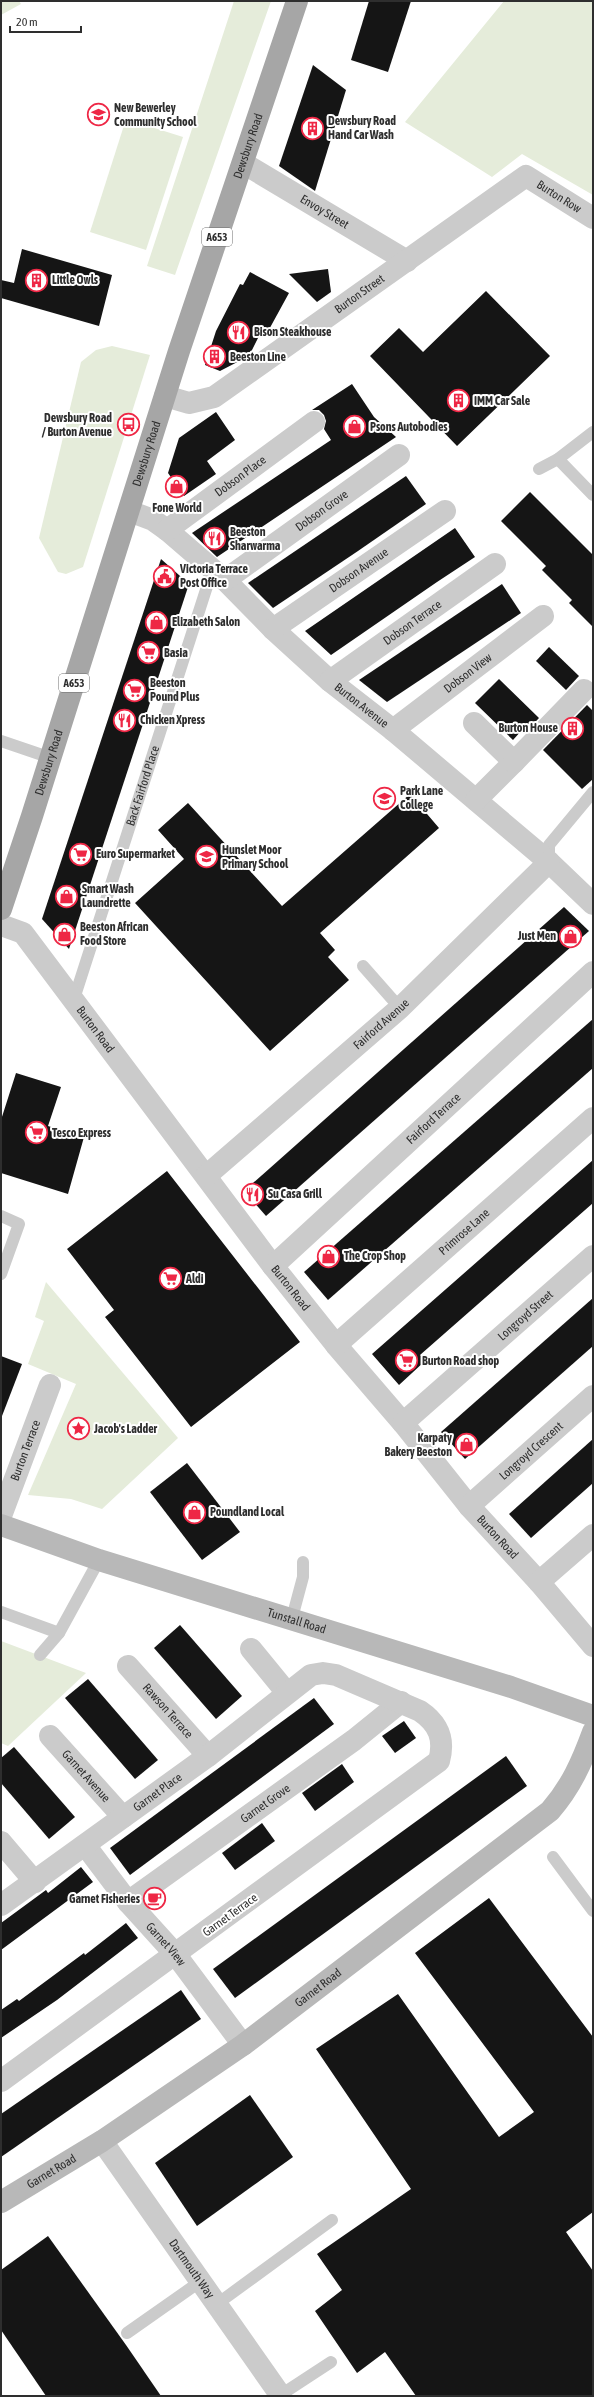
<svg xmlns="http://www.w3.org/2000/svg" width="594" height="2397" font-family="'Asap Condensed',sans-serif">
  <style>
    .green { fill: #e5ecda }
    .building { fill: #151515 }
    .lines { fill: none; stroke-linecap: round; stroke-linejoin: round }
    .lane { stroke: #cbcbcb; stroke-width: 12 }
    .street { stroke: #cbcbcb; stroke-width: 22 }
    .secondary { stroke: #b8b8b8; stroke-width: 22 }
    .primary { stroke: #a6a6a6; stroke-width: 22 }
    .labels { text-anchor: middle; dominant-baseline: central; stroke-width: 4; stroke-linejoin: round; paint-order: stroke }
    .shield { fill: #fff; stroke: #6d6d6d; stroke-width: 1 }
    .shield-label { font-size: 11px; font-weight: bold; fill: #2e2e2e }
    .poi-label { font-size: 12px; font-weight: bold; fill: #2e2e2e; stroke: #fff; text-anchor: start }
    .street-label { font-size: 12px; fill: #2e2e2e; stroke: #fff }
  </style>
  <rect width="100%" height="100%" fill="#fff"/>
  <g class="green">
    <polygon points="1,1 19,1 21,4 1,15"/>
    <polygon points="234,1 271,1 175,275 147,266"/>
    <polygon points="504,1 593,1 593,195 522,154 492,177 405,122"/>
    <polygon points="126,119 183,137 146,250 90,232"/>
    <polygon points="112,346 150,355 83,567 66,574 58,572 39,538 81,362 96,350"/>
    <polygon points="46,1282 178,1438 102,1509 71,1499 28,1495 76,1384 28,1364 44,1321 35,1317"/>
    <polygon points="1,1641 86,1673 8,1746 1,1743"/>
  </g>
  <g class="building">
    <polygon points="369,1 411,1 388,72 351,60"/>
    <polygon points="313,65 346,90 315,191 279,166"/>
    <polygon points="22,249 112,275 99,326 1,298 1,280 14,283"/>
    <polygon points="328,269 331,292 317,302 289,274"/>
    <polygon points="250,272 289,293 266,335 261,332 249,356 220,371 205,365 216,331 240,284 243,285"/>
    <polygon points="486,291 550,356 457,446 370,356 399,328 423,352"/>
    <polygon points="352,384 374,417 396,437 217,557 192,533 331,440 324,429 326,421 324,415 319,410 312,410"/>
    <polygon points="216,412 235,440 207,461 216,474 184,496 168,473 179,438"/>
    <polygon points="406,476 426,504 358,551 273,608 248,583"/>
    <polygon points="530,492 593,555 593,627 569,603 572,600 542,570 546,566 501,521"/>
    <polygon points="455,528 475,557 437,582 331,655 305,631"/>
    <polygon points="161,559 189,584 69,949 42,919"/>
    <polygon points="502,584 521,613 387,702 359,680"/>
    <polygon points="549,647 579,676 566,690 536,661"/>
    <polygon points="499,679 539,718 525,733 522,730 513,740 475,703"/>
    <polygon points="587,705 593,711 593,779 582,789 543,750"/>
    <polygon points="410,794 439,828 320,933 335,950 328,957 349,980 270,1051 135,903 184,859 158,830 188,803 282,906"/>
    <polygon points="564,907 589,931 266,1216 244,1191"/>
    <polygon points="593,1019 593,1068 328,1300 304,1272"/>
    <polygon points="16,1073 61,1087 48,1126 84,1137 68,1194 1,1173 1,1120"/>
    <polygon points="593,1160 593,1203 420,1355 425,1361 399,1385 372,1354"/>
    <polygon points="167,1171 300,1342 191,1427 105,1317 114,1310 67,1249"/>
    <polygon points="593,1298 593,1346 465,1459 441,1432"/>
    <polygon points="1,1356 22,1364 2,1416 1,1416"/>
    <polygon points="593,1439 593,1483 531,1538 509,1514"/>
    <polygon points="187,1463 240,1532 202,1560 150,1492"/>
    <polygon points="180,1625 242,1696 216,1719 154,1648"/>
    <polygon points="88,1679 158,1760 135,1779 65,1698"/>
    <polygon points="314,1698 334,1724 130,1875 110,1848"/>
    <polygon points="404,1721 416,1738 395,1753 382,1736"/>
    <polygon points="14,1747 75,1817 49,1839 1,1783 1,1758"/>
    <polygon points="506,1756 527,1786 235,1998 213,1969"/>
    <polygon points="342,1764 354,1782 315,1811 302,1793"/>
    <polygon points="262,1823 275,1841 235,1870 222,1853"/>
    <polygon points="81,1867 93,1882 1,1950 1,1923 46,1890 48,1893"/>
    <polygon points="489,1898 593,2037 593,2212 566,2232 593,2271 593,2396 416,2396 385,2352 357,2373 315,2311 342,2290 317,2254 411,2189 316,2049 398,1994 499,2137 534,2112 415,1953"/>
    <polygon points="126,1923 138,1938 57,2000 1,2038 1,2010 17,1999 19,2001 84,1953 85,1955"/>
    <polygon points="181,1990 201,2019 1,2157 1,2114"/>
    <polygon points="250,2095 293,2157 197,2226 155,2163"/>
    <polygon points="48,2236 126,2345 161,2396 46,2396 1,2330 1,2270"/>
  </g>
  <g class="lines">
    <g class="lane">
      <polyline points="558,459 593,495"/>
      <polyline points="539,469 558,459 593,432"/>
      <polyline points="1,741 51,758"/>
      <polyline points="549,862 549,845 593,792"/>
      <polyline points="363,966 400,1008"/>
      <path id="s1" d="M74 999 212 571"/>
      <polyline points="1,1216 19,1224 1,1274"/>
      <polyline points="1,1612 59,1633"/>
      <polyline points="292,1618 303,1577 303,1562"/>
      <polyline points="40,1655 59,1633 99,1560"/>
      <polyline points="553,1857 593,1911"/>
      <polyline points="217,2304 332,2220"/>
      <polyline points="127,2333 201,2281"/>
      <polyline points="279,2396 331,2362"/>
    </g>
    <g class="street">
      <path id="s2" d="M243 163 407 261"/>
      <path id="s3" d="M165 396 189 403 214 397 526 176 593 218"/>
      <path id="s4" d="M129 511 153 520 167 530 225 580 273 629 330 681 393 730 549 862 593 904"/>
      <path id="s5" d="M167 530 314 422"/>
      <path id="s6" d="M225 580 399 455"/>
      <path id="s7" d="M273 629 445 511"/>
      <path id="s8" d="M330 681 495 564"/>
      <polyline points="474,723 514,762 476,800"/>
      <path id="s9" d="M393 730 543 616"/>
      <polyline points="514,762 584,690"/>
      <path id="s10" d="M1 925 23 933 273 1266 336 1345 403 1423 469 1506 539 1582 593 1646"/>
      <path id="s11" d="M206 1176 400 1008 549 862"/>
      <path id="s12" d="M273 1266 593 972"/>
      <path id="s13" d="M336 1345 593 1118"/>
      <path id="s14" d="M403 1423 593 1256"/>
      <path id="s15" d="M469 1506 593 1396"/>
      <path id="s16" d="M1 1516 50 1385"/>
      <polyline points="539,1582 593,1535"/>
      <polyline points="251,1649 287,1693"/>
      <path id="s17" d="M128 1666 208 1756"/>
      <path id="s18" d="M50 1736 123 1817"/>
      <polyline points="1,1842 35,1882"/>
      <path id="s19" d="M85 1845 128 1902 176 1955 243 2045"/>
      <path id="s20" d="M128 1902 354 1740 401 1702"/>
      <path id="s21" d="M1 1905 208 1756 311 1675 323 1673 336 1675 420 1711C439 1724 445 1739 439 1761L1 2081"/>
      <path id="s22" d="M102 2141 281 2396"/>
    </g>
    <g class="secondary">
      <path id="s23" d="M1 1525 99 1560 511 1687 593 1716"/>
      <path id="s24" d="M1 2202 102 2141 243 2045 550 1811C571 1787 582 1762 593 1732"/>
    </g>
    <path class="primary" id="s25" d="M1 909 32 816 179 351 297 1"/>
  </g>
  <defs>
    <symbol id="school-ring" viewBox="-11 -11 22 22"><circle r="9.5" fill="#fff" stroke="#ee2745" stroke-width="1.5"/><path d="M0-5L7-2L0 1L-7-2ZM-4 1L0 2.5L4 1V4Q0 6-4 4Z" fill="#ee2745"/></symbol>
    <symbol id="building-ring" viewBox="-11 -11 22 22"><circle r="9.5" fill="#fff" stroke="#ee2745" stroke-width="1.5"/><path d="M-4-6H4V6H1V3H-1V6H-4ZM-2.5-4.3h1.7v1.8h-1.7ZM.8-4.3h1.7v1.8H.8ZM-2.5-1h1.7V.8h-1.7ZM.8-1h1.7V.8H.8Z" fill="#ee2745"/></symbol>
    <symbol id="restaurant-ring" viewBox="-11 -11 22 22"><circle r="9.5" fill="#fff" stroke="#ee2745" stroke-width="1.5"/><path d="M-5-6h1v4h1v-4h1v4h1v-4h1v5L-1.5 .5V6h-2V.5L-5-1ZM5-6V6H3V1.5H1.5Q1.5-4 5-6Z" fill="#ee2745"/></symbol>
    <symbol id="bus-ring" viewBox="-11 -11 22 22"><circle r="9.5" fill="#fff" stroke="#ee2745" stroke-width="1.5"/><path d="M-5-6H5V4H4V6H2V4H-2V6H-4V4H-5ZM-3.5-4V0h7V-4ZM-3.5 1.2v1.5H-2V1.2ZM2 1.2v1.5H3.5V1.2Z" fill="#ee2745"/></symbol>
    <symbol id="shop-ring" viewBox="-11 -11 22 22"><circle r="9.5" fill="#fff" stroke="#ee2745" stroke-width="1.5"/><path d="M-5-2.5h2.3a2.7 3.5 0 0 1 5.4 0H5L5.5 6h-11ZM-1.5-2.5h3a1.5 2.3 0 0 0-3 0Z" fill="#ee2745"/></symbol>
    <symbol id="civic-ring" viewBox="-11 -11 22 22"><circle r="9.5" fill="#fff" stroke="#ee2745" stroke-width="1.5"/><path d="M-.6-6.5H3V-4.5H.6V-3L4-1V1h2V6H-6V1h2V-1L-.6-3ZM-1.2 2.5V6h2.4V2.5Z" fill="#ee2745"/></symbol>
    <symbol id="supermarket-ring" viewBox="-11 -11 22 22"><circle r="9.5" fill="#fff" stroke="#ee2745" stroke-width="1.5"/><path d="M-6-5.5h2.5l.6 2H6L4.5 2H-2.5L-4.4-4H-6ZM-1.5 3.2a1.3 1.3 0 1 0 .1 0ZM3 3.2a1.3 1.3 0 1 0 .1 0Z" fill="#ee2745"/></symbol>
    <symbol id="university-ring" viewBox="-11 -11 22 22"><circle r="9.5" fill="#fff" stroke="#ee2745" stroke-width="1.5"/><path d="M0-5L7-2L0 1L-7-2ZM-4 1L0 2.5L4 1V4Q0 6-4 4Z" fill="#ee2745"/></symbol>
    <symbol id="sight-ring" viewBox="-11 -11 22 22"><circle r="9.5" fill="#fff" stroke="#ee2745" stroke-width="1.5"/><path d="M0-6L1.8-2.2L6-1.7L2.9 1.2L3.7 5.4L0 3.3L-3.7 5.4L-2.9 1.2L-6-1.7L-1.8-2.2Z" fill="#ee2745"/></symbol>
    <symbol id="cafe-ring" viewBox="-11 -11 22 22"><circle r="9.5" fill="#fff" stroke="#ee2745" stroke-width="1.5"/><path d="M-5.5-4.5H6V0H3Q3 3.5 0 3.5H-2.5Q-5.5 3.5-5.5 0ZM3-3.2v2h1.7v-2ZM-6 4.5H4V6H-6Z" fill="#ee2745"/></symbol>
  </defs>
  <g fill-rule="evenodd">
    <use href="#school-ring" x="86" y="102" width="25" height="25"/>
    <use href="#building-ring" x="300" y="116" width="25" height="25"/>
    <use href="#building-ring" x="24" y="268" width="25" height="25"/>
    <use href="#restaurant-ring" x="226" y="320" width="25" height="25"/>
    <use href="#building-ring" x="202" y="344" width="25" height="25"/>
    <use href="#building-ring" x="446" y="388" width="25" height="25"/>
    <use href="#bus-ring" x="116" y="412" width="25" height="25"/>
    <use href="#shop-ring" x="342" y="414" width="25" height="25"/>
    <use href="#shop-ring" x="164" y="474" width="25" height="25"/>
    <use href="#restaurant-ring" x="202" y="526" width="25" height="25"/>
    <use href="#civic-ring" x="152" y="564" width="25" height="25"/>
    <use href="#shop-ring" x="144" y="610" width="25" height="25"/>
    <use href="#supermarket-ring" x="136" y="640" width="25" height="25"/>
    <use href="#supermarket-ring" x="122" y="678" width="25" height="25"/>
    <use href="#restaurant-ring" x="112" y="708" width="25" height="25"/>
    <use href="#building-ring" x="560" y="716" width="25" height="25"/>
    <use href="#university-ring" x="372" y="786" width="25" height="25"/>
    <use href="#supermarket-ring" x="68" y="842" width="25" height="25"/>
    <use href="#school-ring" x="194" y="844" width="25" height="25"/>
    <use href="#shop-ring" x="54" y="884" width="25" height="25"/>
    <use href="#shop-ring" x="52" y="922" width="25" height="25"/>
    <use href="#shop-ring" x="558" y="924" width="25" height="25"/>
    <use href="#supermarket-ring" x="24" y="1120" width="25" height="25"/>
    <use href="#restaurant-ring" x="240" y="1182" width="25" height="25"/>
    <use href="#shop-ring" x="316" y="1244" width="25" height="25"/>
    <use href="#supermarket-ring" x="158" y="1266" width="25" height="25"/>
    <use href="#supermarket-ring" x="394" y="1348" width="25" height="25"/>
    <use href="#sight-ring" x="66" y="1416" width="25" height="25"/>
    <use href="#shop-ring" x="454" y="1432" width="25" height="25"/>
    <use href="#shop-ring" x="182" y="1500" width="25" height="25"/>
    <use href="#cafe-ring" x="142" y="1886" width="25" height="25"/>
  </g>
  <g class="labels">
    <g class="shield">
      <rect x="202" y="228" width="30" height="18" rx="3"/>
      <rect x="59" y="674" width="30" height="18" rx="3"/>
    </g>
    <g class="shield-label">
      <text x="217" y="237">A653</text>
      <text x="74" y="683">A653</text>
    </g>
    <g class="poi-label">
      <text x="114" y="108">New Bewerley<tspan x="114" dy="14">Community School</tspan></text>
      <text x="328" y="121">Dewsbury Road<tspan x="328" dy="14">Hand Car Wash</tspan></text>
      <text x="52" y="280">Little Owls</text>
      <text x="254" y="332">Bison Steakhouse</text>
      <text x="230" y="357">Beeston Line</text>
      <text x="474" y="401">IMM Car Sale</text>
      <text x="112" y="418" text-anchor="end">Dewsbury Road<tspan x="112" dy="14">/ Burton Avenue</tspan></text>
      <text x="370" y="427">Psons Autobodies</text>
      <text x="177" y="508" text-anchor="middle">Fone World</text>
      <text x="230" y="532">Beeston<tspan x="230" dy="14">Sharwarma</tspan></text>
      <text x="180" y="569">Victoria Terrace<tspan x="180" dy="14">Post Office</tspan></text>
      <text x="172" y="622">Elizabeth Salon</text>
      <text x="164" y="653">Basia</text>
      <text x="150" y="683">Beeston<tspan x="150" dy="14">Pound Plus</tspan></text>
      <text x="140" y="720">Chicken Xpress</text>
      <text x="558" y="728" text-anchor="end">Burton House</text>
      <text x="400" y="791">Park Lane<tspan x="400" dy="14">College</tspan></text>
      <text x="222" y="850">Hunslet Moor<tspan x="222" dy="14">Primary School</tspan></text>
      <text x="96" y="854">Euro Supermarket</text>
      <text x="82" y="889">Smart Wash<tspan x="82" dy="14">Laundrette</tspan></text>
      <text x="80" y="927">Beeston African<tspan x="80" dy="14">Food Store</tspan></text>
      <text x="556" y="936" text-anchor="end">Just Men</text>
      <text x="52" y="1133">Tesco Express</text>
      <text x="268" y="1194">Su Casa Grill</text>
      <text x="344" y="1256">The Crop Shop</text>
      <text x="186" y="1279">Aldi</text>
      <text x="422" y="1361">Burton Road shop</text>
      <text x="94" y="1429">Jacob's Ladder</text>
      <text x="452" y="1438" text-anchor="end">Karpaty<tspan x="452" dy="14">Bakery Beeston</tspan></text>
      <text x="210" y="1512">Poundland Local</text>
      <text x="140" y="1899" text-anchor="end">Garnet Fisheries</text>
    </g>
    <g class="street-label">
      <text stroke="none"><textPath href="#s25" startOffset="802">Dewsbury Road</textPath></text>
      <text stroke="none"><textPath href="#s3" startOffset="472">Burton Row</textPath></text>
      <text stroke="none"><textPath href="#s2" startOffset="95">Envoy Street</textPath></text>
      <text stroke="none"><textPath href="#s3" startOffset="229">Burton Street</textPath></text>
      <text stroke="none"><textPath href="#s25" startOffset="478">Dewsbury Road</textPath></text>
      <text stroke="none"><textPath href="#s5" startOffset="91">Dobson Place</textPath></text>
      <text stroke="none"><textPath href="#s6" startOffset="119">Dobson Grove</textPath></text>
      <text stroke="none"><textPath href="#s7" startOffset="104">Dobson Avenue</textPath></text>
      <text stroke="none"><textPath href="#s8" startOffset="101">Dobson Terrace</textPath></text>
      <text stroke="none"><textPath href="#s9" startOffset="94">Dobson View</textPath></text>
      <text stroke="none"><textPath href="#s4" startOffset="305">Burton Avenue</textPath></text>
      <text stroke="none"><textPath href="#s25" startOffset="154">Dewsbury Road</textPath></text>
      <text stroke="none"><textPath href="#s1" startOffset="224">Back Fairford Place</textPath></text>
      <text stroke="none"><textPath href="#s11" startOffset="232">Fairford Avenue</textPath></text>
      <text stroke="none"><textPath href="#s10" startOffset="144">Burton Road</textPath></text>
      <text stroke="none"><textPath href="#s12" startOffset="218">Fairford Terrace</textPath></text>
      <text stroke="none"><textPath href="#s13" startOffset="171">Primrose Lane</textPath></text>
      <text stroke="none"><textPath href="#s10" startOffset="468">Burton Road</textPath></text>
      <text stroke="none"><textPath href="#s14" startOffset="163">Longroyd Street</textPath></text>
      <text stroke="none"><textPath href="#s16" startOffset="70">Burton Terrace</textPath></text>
      <text stroke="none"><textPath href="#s15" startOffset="83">Longroyd Crescent</textPath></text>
      <text stroke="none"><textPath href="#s10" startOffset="792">Burton Road</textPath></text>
      <text stroke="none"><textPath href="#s23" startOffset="311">Tunstall Road</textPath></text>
      <text stroke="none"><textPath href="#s17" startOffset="60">Rawson Terrace</textPath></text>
      <text stroke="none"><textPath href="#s18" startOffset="54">Garnet Avenue</textPath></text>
      <text stroke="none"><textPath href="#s21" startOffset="193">Garnet Place</textPath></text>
      <text stroke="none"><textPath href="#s20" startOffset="169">Garnet Grove</textPath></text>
      <text transform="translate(230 1915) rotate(-36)">Garnet Terrace</text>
      <text stroke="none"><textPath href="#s19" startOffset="128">Garnet View</textPath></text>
      <text stroke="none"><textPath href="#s24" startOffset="383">Garnet Road</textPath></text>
      <text stroke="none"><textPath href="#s24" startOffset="59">Garnet Road</textPath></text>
      <text stroke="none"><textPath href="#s22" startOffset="156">Dartmouth Way</textPath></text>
    </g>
  </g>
  <rect width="594" height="2397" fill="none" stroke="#2e2e2e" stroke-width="4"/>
  <path d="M10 26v6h71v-6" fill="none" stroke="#2e2e2e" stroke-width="2"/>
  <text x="16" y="26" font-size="12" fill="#2e2e2e" stroke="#ffffff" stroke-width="3" paint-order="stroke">20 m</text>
</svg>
